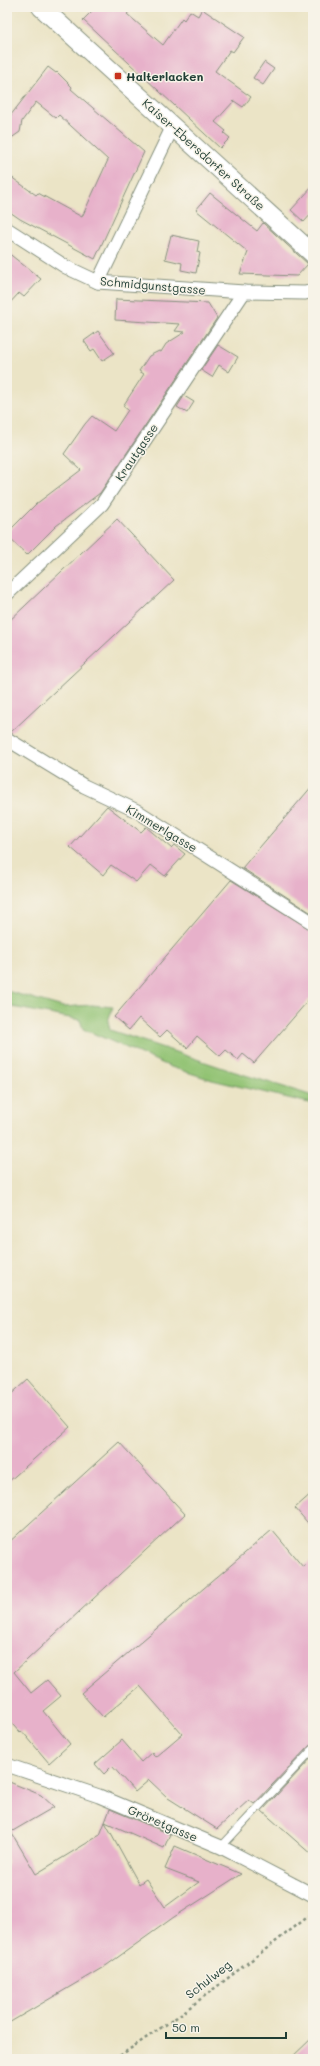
<svg xmlns="http://www.w3.org/2000/svg" width="320" height="2066" font-family="Mali,sans-serif">
  <style>
    .green { fill: #92c373; stroke: #588054 }
    .building { fill: #e7b1ca }
    .lines { fill: none; stroke-linecap: round; stroke-linejoin: round }
    .lane-casing { stroke: #85907d; stroke-width: 9 }
    .street-casing { stroke: #85907d; stroke-width: 15 }
    .secondary-casing { stroke: #85907d; stroke-width: 20 }
    .path { stroke: #85907d; stroke-width: 2.5; stroke-dasharray: 3 3; stroke-linecap: butt }
    .lane { stroke: #fff; stroke-width: 7 }
    .street { stroke: #fff; stroke-width: 13 }
    .secondary { stroke: #fff; stroke-width: 18 }
    .poi-dot { fill: #c8321e; stroke: #f7f3e8; stroke-width: 1.5 }
    .labels { text-anchor: middle; dominant-baseline: central; stroke-width: 3; stroke-linejoin: round; paint-order: stroke }
    .poi-label { font-size: 12px; font-weight: bold; fill: #1f3d34; stroke: #f7f3e8; text-anchor: start }
    .street-label { font-size: 12px; fill: #1f3d34; stroke: #f7f3e8 }
  </style>
  <rect width="100%" height="100%" fill="#f7f3e8"/>
  <filter id="ink" filterUnits="userSpaceOnUse"><feTurbulence type="fractalNoise" baseFrequency=".025" numOctaves="2"/><feDisplacementMap in="SourceGraphic" scale="8" xChannelSelector="R" yChannelSelector="G"/><feConvolveMatrix kernelMatrix="1 2 1 2 8 2 1 2 1" color-interpolation-filters="sRGB"/></filter>
  <filter id="wash" filterUnits="userSpaceOnUse"><feTurbulence type="fractalNoise" baseFrequency=".012" numOctaves="4" result="noise"/><feDisplacementMap in="SourceGraphic" scale="16" xChannelSelector="R" yChannelSelector="G"/><feGaussianBlur stdDeviation="0.9" result="paint"/><feColorMatrix in="noise" values="0 0 0 0 0 0 0 0 0 0 0 0 0 0 0 0 0 1.4 0 .05"/><feComposite in="paint" operator="in"/></filter>
  <g filter="url(#wash)">
    <rect width="100%" height="100%" fill="#ebe4c6"/>
    <polygon class="green" points="7,991 63,1007 92,1005 113,1007 108,1021 110,1030 229,1070 313,1096 313,1104 212,1080 171,1067 83,1029 80,1020 7,1006"/>
    <g id="blocks">
      <g class="building">
        <polygon points="96,7 134,7 127,14 163,45 182,18 184,20 190,11 198,16 202,9 244,37 233,52 230,50 215,71 251,97 243,107 234,101 215,122 226,131 224,133 230,138 220,148 83,20"/>
        <polygon points="264,62 274,69 263,85 253,78"/>
        <polygon points="48,67 56,73 57,72 72,87 71,89 144,152 95,259 20,219 7,210 7,174 36,195 38,193 82,217 108,160 59,115 56,118 36,102 22,121 20,132 7,141 7,120"/>
        <polygon points="313,186 313,212 304,222 291,210"/>
        <polygon points="210,193 257,231 263,223 308,264 297,276 240,274 248,252 196,210"/>
        <polygon points="171,235 199,241 197,252 200,253 196,273 181,270 182,263 165,259"/>
        <polygon points="7,252 41,279 24,297 19,293 7,306"/>
        <polygon points="116,299 208,303 217,318 100,493 56,526 27,555 7,536 7,533 36,504 81,470 64,454 85,424 92,416 114,431 128,410 123,406 144,374 139,371 149,356 159,351 161,352 166,344 185,332 175,331 180,324 115,320"/>
        <polygon points="98,331 114,353 102,361 94,349 91,351 84,341"/>
        <polygon points="218,345 238,357 229,372 219,365 212,377 201,370"/>
        <polygon points="184,396 194,402 187,413 177,407"/>
        <polygon points="117,519 174,580 11,732 7,731 7,623"/>
        <polygon points="313,785 313,914 242,868"/>
        <polygon points="107,806 141,832 146,827 171,848 174,845 185,854 165,876 151,865 136,882 111,865 103,875 70,847"/>
        <polygon points="231,880 313,931 313,995 254,1063 243,1054 238,1060 226,1050 220,1056 197,1036 187,1048 167,1030 160,1037 139,1018 129,1030 114,1017"/>
        <polygon points="28,1379 70,1427 7,1483 7,1398"/>
        <polygon points="119,1442 185,1514 14,1672 31,1693 47,1680 61,1696 43,1711 70,1744 49,1763 22,1731 20,1733 7,1718 7,1544"/>
        <polygon points="313,1492 313,1529 295,1508"/>
        <polygon points="272,1530 303,1567 313,1559 313,1744 309,1746 254,1804 249,1800 217,1829 168,1798 149,1780 135,1792 112,1766 104,1774 95,1764 122,1740 141,1762 152,1752 155,1757 182,1734 140,1686 103,1717 81,1693"/>
        <polygon points="313,1756 313,1856 262,1811"/>
        <polygon points="7,1781 41,1795 54,1807 11,1832 36,1874 100,1835 105,1822 139,1884 146,1879 165,1907 199,1882 165,1869 175,1846 241,1874 174,1917 107,1965 7,2024"/>
        <polygon points="110,1809 170,1834 164,1848 105,1822"/>
        <polygon points="313,2037 313,2059 290,2059"/>
      </g>
    </g>
  </g>
  <g filter="url(#ink)">
    <use href="#blocks" fill-opacity="0" stroke="#85907d" stroke-width="1"/>
    <g class="lines">
      <defs>
        <polyline id="lane" points="221,1847 313,1749"/>
        <g id="street">
          <polyline points="7,229 66,267 98,282 244,292 305,293 313,291"/>
          <polyline points="98,282 173,126"/>
          <polyline points="7,594 102,504 244,292"/>
          <polyline points="7,739 84,786 137,811 313,923"/>
          <polyline points="7,1765 99,1796 221,1847 313,1895"/>
        </g>
        <polyline id="secondary" points="41,7 313,254"/>
      </defs>
      <use href="#lane" class="lane-casing"/>
      <use href="#street" class="street-casing"/>
      <use href="#secondary" class="secondary-casing"/>
      <polyline class="path" points="115,2059 177,2017 313,1913"/>
      <use href="#lane" class="lane"/>
      <use href="#street" class="street"/>
      <use href="#secondary" class="secondary"/>
    </g>
  </g>
  <rect class="poi-dot" x="114" y="72" width="8" height="8" rx="2"/>
  <g class="labels">
    <g class="poi-label">
      <text x="126" y="76">Halterlacken</text>
    </g>
    <g class="street-label">
      <text transform="translate(204 154) rotate(42)">Kaiser-Ebersdorfer Straße</text>
      <text transform="translate(153 285) rotate(5)">Schmidgunstgasse</text>
      <text transform="translate(136 452) rotate(-56)">Krautgasse</text>
      <text transform="translate(162 828) rotate(31)">Kimmerlgasse</text>
      <text transform="translate(163 1823) rotate(23)">Gröretgasse</text>
      <text transform="translate(208 1979) rotate(-38)">Schulweg</text>
    </g>
  </g>
  <rect width="320" height="2066" fill="none" stroke="#f7f3e8" stroke-width="24"/>
  <path d="M166 2032v6h120v-6" fill="none" stroke="#1f3d34" stroke-width="2"/>
  <text x="172" y="2032" font-size="12" fill="#1f3d34" stroke="#f7f3e8" stroke-width="3" paint-order="stroke">50 m</text>
</svg>
